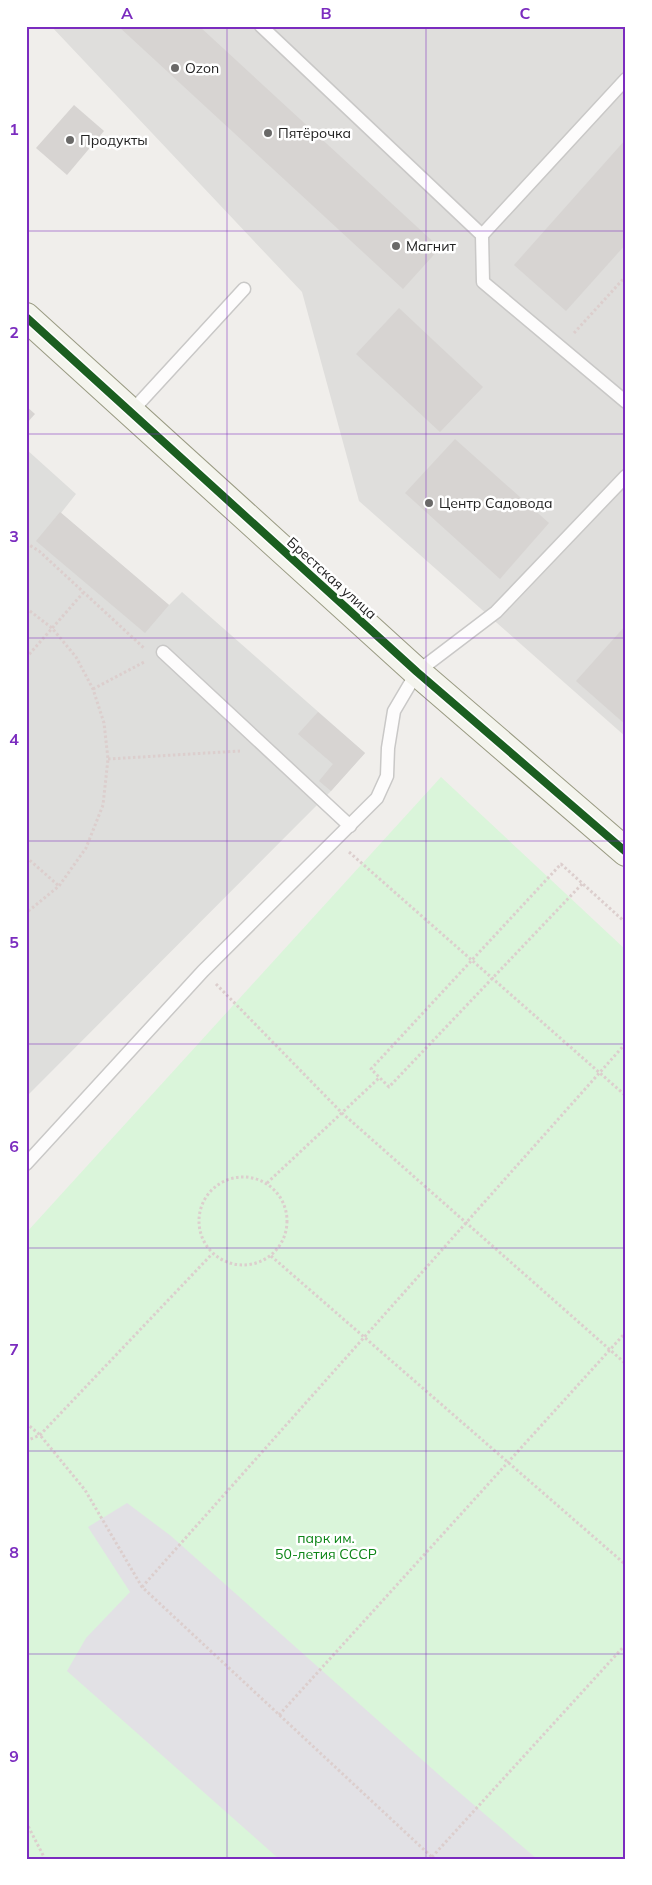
<svg xmlns="http://www.w3.org/2000/svg" width="652" height="1885" font-family="Mulish,sans-serif">
  <style>
    .residential { fill: #dfdedc }
    .religious { fill: #dededc }
    .park { fill: #daf5da }
    .plaza { fill: #e2e1e5 }
    .building { fill: #d7d4d2 }
    .lines { fill: none; stroke-linecap: round; stroke-linejoin: round }
    .lane-casing { stroke: #c9c8c7; stroke-width: 15 }
    .secondary-casing { stroke: #999a82; stroke-width: 30 }
    .path { stroke: #dccecd; stroke-width: 3; stroke-dasharray: 2.5 2.5; stroke-linecap: butt }
    .lane { stroke: #fdfcfc; stroke-width: 12 }
    .secondary { stroke: #f4f4ed; stroke-width: 28 }
    .cycleway-casing { stroke: #fff; stroke-width: 11 }
    .cycleway { stroke: #1b5e20; stroke-width: 8 }
    .grid { fill: none; stroke: #7b2cbf; stroke-width: 1; stroke-opacity: 0.55 }
    .poi-dot { fill: #6a6968; stroke: #fff; stroke-width: 2 }
    .labels { text-anchor: middle; dominant-baseline: central; stroke-width: 5; stroke-linejoin: round; paint-order: stroke }
    .poi-label { font-size: 14px; fill: #222; stroke: #fff; text-anchor: start }
    .street-label { font-size: 14px; fill: #222; stroke: #fff }
    .park-label { font-size: 14px; fill: #0c8416; stroke: #fff }
    .neatline { fill: none; stroke: #7b2cbf; stroke-width: 2 }
    .grid-label { font-size: 16px; text-anchor: middle; font-weight: bold; fill: #7b2cbf }
  </style>
  <rect width="100%" height="100%" fill="#f0eeeb"/>
  <polygon class="residential" points="51,26 626,26 626,737 359,501 302,292"/>
  <polygon class="religious" points="26,449 76,494 61,513 169,605 182,592 365,753 331,791 26,1097"/>
  <polygon class="park" points="441,777 626,950 626,1859 26,1859 26,1233"/>
  <polygon class="plaza" points="127,1503 171,1536 446,1781 537,1859 279,1859 67,1671 86,1638 130,1592 88,1527"/>
  <g class="building">
    <polygon points="118,26 199,26 440,248 403,289"/>
    <polygon points="74,105 104,131 67,175 36,148"/>
    <polygon points="626,139 626,244 566,311 514,265"/>
    <polygon points="399,308 483,387 440,432 356,354"/>
    <polygon points="26,406 35,414 26,424"/>
    <polygon points="455,439 549,523 500,579 405,493"/>
    <polygon points="60,512 169,605 145,633 36,541"/>
    <polygon points="626,625 626,725 576,681"/>
    <polygon points="318,712 365,753 331,791 319,781 333,764 298,734"/>
  </g>
  <g class="lines">
    <defs>
      <g id="lane">
        <polyline points="261,26 482,235 483,282 626,402"/>
        <polyline points="482,235 626,79"/>
        <polyline points="131,412 244,289"/>
        <polyline points="163,652 350,826"/>
        <polyline points="26,1164 203,971 377,798 387,776 388,748 394,711 417,672 496,612 626,476"/>
      </g>
      <polyline id="secondary" points="26,317 417,672 626,852"/>
    </defs>
    <use href="#lane" class="lane-casing"/>
    <use href="#secondary" class="secondary-casing"/>
    <g class="path">
      <polyline points="574,333 626,276"/>
      <polyline points="26,543 39,551 145,649"/>
      <polyline points="26,608 52,628 76,657 93,689 104,723 108,759 103,805 86,848 59,886 26,913"/>
      <polyline points="26,658 83,593"/>
      <polyline points="93,689 146,661"/>
      <polyline points="108,759 240,751"/>
      <polyline points="349,852 626,1096"/>
      <polyline points="26,857 59,886"/>
      <polyline points="582,884 389,1087 371,1069 561,864 626,923"/>
      <polyline points="216,984 342,1113 626,1364"/>
      <circle cx="243" cy="1221" r="44"/>
      <polyline points="267,1183 379,1078"/>
      <polyline points="271,1256 626,1565"/>
      <polyline points="26,1423 40,1435 85,1490 142,1587 434,1859"/>
      <polyline points="26,1441 40,1435 212,1254"/>
      <polyline points="142,1587 626,1043"/>
      <polyline points="279,1715 626,1332"/>
      <polyline points="26,1822 45,1859"/>
      <polyline points="432,1857 626,1644"/>
    </g>
    <use href="#lane" class="lane"/>
    <use href="#secondary" class="secondary"/>
    <defs>
      <polyline id="cycleway" points="26,317 417,672 626,852"/>
    </defs>
    <use href="#cycleway" class="cycleway-casing"/>
    <use href="#cycleway" class="cycleway"/>
  </g>
  <path class="grid" d="M227 26V1859M426 26V1859M26 231H626M26 434H626M26 638H626M26 841H626M26 1044H626M26 1248H626M26 1451H626M26 1654H626"/>
  <g class="poi-dot">
    <circle cx="175" cy="68" r="5"/>
    <circle cx="268" cy="133" r="5"/>
    <circle cx="70" cy="140" r="5"/>
    <circle cx="396" cy="246" r="5"/>
    <circle cx="429" cy="503" r="5"/>
  </g>
  <g class="labels">
    <g class="poi-label">
      <text x="185" y="68">Ozon</text>
      <text x="278" y="133">Пятёрочка</text>
      <text x="80" y="140">Продукты</text>
      <text x="406" y="246">Магнит</text>
      <text x="439" y="503">Центр Садовода</text>
    </g>
    <g class="street-label">
      <text transform="translate(332 578) rotate(42)">Брестская улица</text>
    </g>
    <g class="park-label">
      <text x="326" y="1538">парк им.<tspan x="326" dy="16">50-летия СССР</tspan></text>
    </g>
  </g>
  <rect width="652" height="1885" fill="none" stroke="#ffffff" stroke-width="55"/>
  <rect x="28" y="28" width="596" height="1830" class="neatline"/>
  <g class="grid-label">
    <text x="127" y="19">A</text>
    <text x="326" y="19">B</text>
    <text x="525" y="19">C</text>
    <text x="14" y="135">1</text>
    <text x="14" y="338">2</text>
    <text x="14" y="542">3</text>
    <text x="14" y="745">4</text>
    <text x="14" y="948">5</text>
    <text x="14" y="1152">6</text>
    <text x="14" y="1355">7</text>
    <text x="14" y="1558">8</text>
    <text x="14" y="1762">9</text>
  </g>
</svg>
